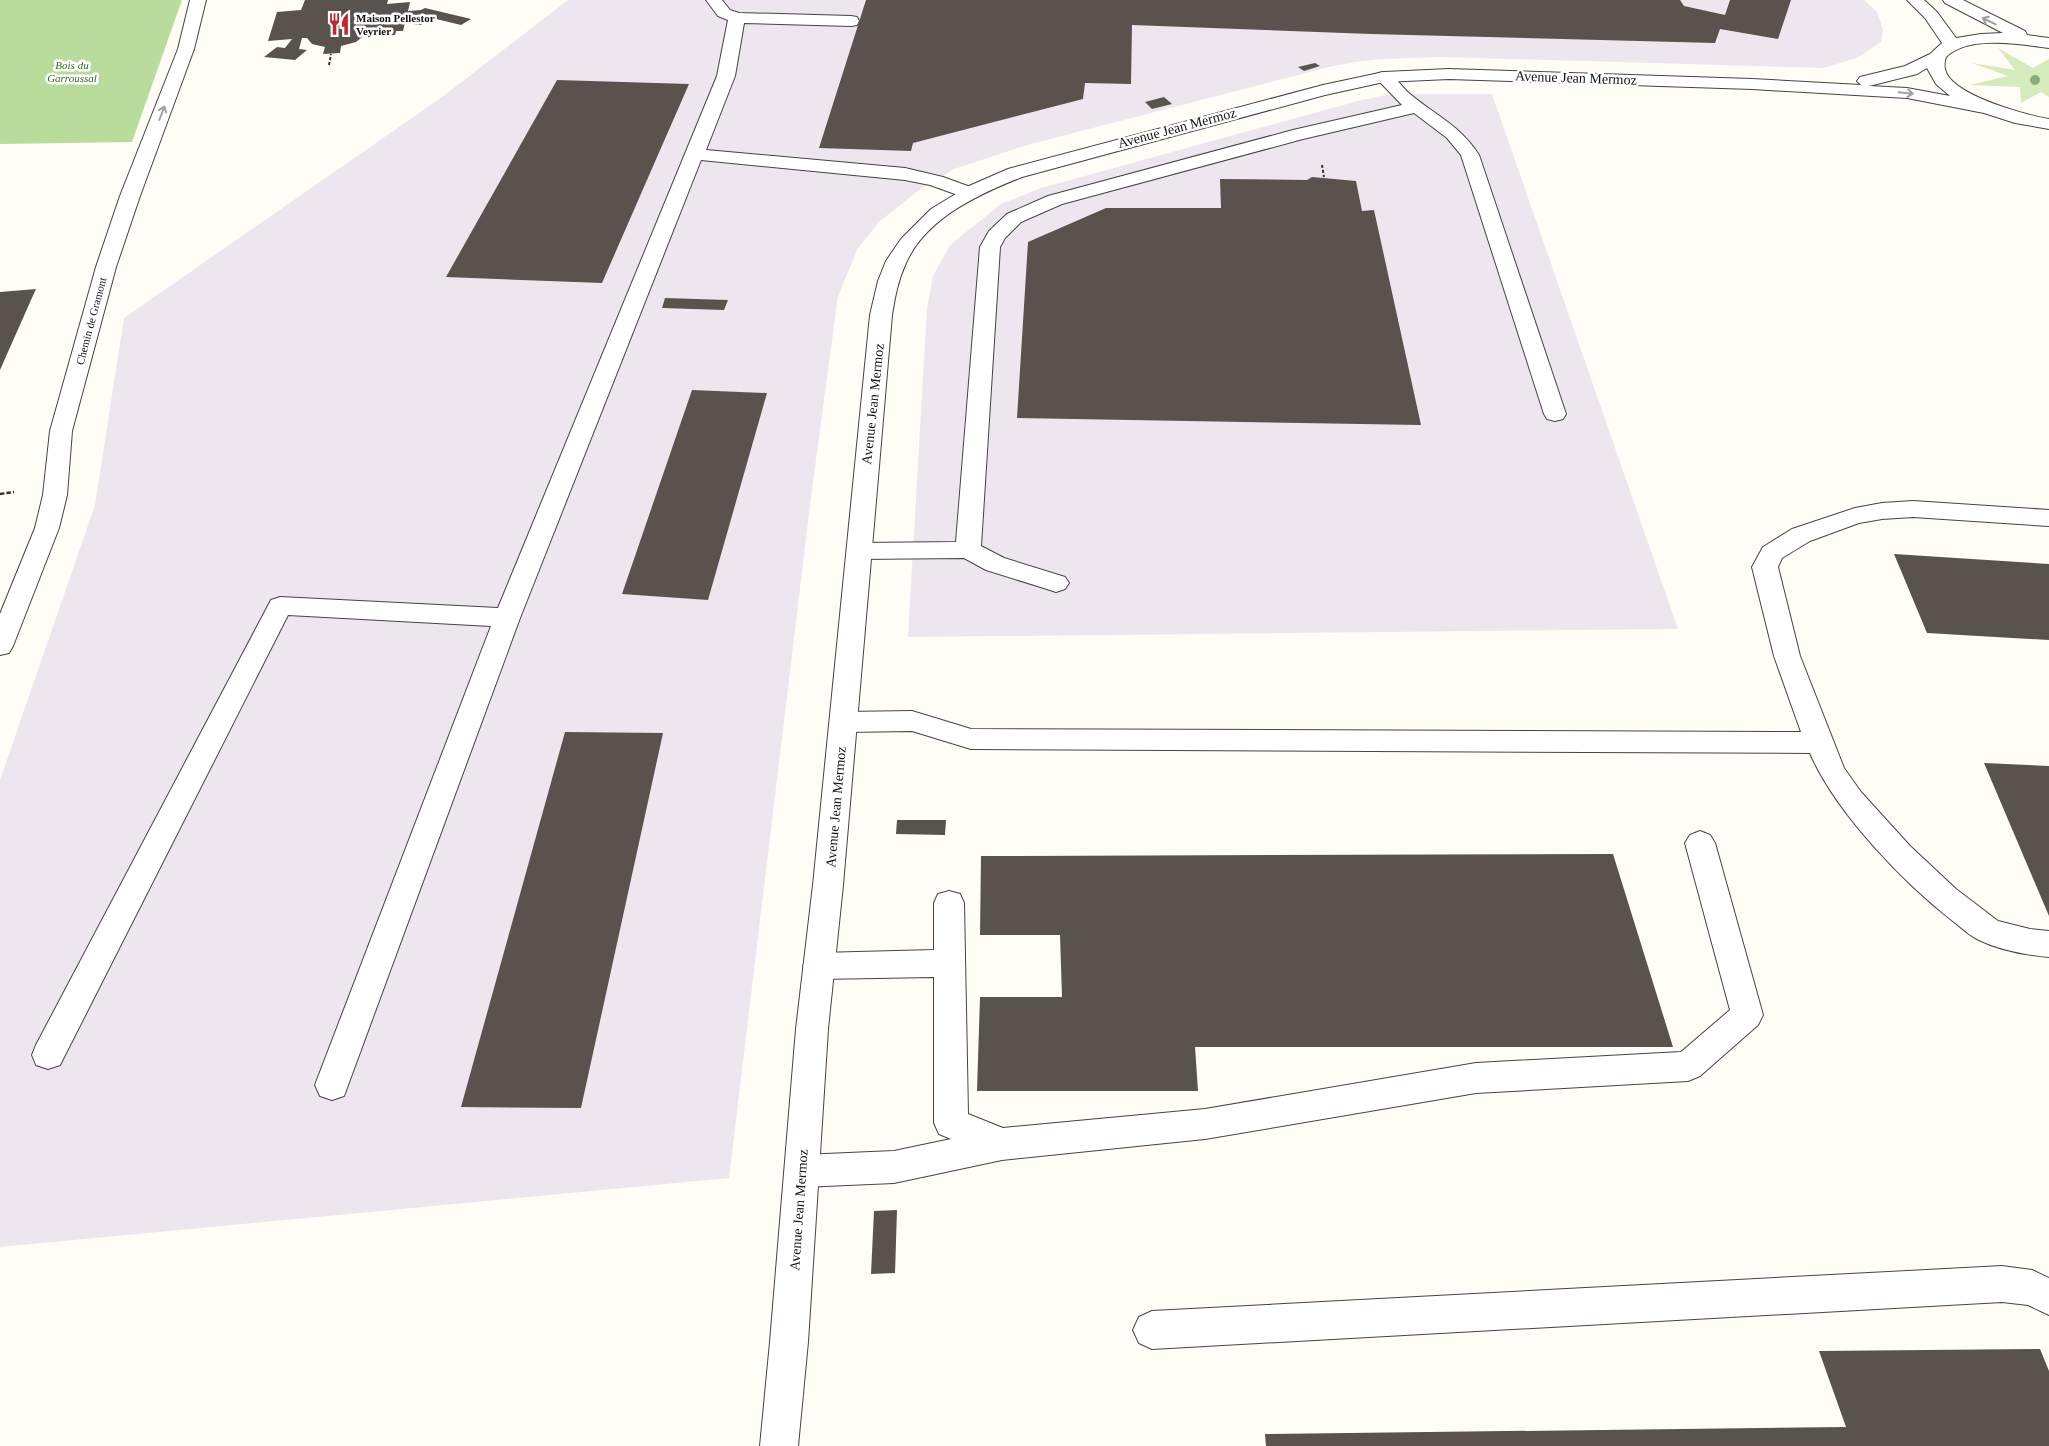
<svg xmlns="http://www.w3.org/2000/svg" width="2049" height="1446" font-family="Georgia,serif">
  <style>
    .industrial { fill: #eee6ef }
    .green { fill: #d5ebbd }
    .forest { fill: #b9dc9c }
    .building { fill: #5a524d }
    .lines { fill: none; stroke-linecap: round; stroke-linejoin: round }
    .lane-casing { stroke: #444; stroke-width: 2 }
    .street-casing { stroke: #444; stroke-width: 2 }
    .path-far1 { stroke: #333; stroke-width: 2; stroke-dasharray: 3 2; stroke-linecap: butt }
    .path { stroke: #333; stroke-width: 2.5; stroke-dasharray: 4.5 2; stroke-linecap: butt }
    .lane { fill: #fff; fill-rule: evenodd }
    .street { fill: #fff; fill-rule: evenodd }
    .tree { fill: #8dad7f }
    .oneway { stroke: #a0a0a0 }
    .labels { text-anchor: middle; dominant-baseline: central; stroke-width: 5; stroke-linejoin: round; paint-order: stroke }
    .far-poi-label { font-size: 11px; font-weight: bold; fill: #111; stroke: #fff; text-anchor: start }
    .far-park-label { font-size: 11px; font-style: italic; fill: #2f6b1f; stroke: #fff }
    .far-street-label { font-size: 11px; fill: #111; stroke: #fff }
    .street-label { font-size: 14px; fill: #111; stroke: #fff }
  </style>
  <rect width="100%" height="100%" fill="#fffdf5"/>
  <g class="industrial">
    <polygon points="568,0 1864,0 1877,12 1883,29 1881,42 1857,58 1823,68 1442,57 1383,59 1355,62 1329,67 1027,145 954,169 919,190 879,222 858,248 838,296 811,497 729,1178 0,1247 0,780 95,505 124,318 442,97"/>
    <polygon points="1424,94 1492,94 1678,629 908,637 927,308 933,276 950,245 1001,204 1041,188 1358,101 1385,95"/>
  </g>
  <polygon class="green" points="1998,48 2033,68 2049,59 2049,97 2041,92 2021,103 2020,87 1970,85 2008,76 1972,63 2015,70"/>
  <polygon class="forest" points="0,0 182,0 132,142 0,144"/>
  <g class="building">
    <polygon points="305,0 388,0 387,4 410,2 408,11 421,10 425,8 471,19 461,25 432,18 421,25 405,23 403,31 396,31 395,35 371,37 371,33 366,34 356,42 341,46 340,53 323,54 325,47 312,44 307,38 302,38 299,49 307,50 295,60 264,57 277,47 285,48 292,39 268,41 277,12 301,10"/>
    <polygon points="866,0 1680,0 1684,6 1725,15 1730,0 1791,0 1778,39 1720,29 1715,43 1371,34 1132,25 1131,84 1085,83 1083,99 913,143 911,151 819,148"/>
    <polygon points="1315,63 1320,66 1304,71 1298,67"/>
    <polygon points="557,80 689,84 602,283 446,277"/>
    <polygon points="1164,97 1172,104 1152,109 1145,102"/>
    <polygon points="1312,177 1356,181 1362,211 1374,210 1421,425 1017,418 1028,242 1106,208 1221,208 1220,179 1307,180"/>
    <polygon points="36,289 31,300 0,370 0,292"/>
    <polygon points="665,298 728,300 724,310 662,308"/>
    <polygon points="692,390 767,393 708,600 622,594"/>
    <polygon points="1894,554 2049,564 2049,640 1927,633"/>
    <polygon points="565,732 663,733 581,1108 461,1107"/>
    <polygon points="1984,763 2049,766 2049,916"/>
    <polygon points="897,820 946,820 945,835 896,834"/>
    <polygon points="1613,854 1673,1047 1195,1047 1198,1091 977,1091 980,997 1062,997 1060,935 980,935 981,856"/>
    <polygon points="897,1210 895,1273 871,1274 874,1211"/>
    <polygon points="2040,1349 2049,1371 2049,1446 1266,1446 1265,1434 1846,1427 1819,1351"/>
  </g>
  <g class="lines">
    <defs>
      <g id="lane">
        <polygon points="706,0 722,0 730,10 739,13 851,16 857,17 859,21 857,25 851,26 744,23 735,76 706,150 905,168 943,177 976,189 979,193 976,197 969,199 930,185 905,180 701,160 520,618 344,1096 332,1100 320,1096 315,1085 491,626 288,615 60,1065 48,1069 36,1065 32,1055 36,1045 271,600 280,597 498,608 717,76 728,20 718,16"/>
        <path d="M1384 72C1396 75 1401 87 1410 94 1436 116 1460 125 1479 155L1566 414 1563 419 1555 421 1547 419 1544 414 1461 155 1447 138 1414 113 1303 139 1062 204 1021 222 1005 238 1000 247 981 546 1004 558 1065 577 1069 583 1065 589 1056 592 1047 589 986 570 964 558 859 559 850 557 847 551 850 545 859 543 956 542 980 247 989 231 1007 214 1048 196 1293 130 1402 105 1375 77 1378 73Z"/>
        <path d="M1913 501 2049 510V526L1913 517 1882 519 1859 523 1810 541 1782 558 1778 567 1800 656 1844 768 1861 792 1910 846 1956 889 1998 921 2030 929 2049 931V957C2027 955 1999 950 1979 940 1970 936 1962 928 1954 922 1904 883 1835 812 1810 753L971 749 912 731 844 732 834 729 830 722 834 715 844 712 912 711 971 729 1801 732 1774 656 1752 567 1763 547 1792 529 1855 508 1882 503Z"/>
        <polygon points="1700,831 1710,835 1715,843 1763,1015 1758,1025 1700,1076 1688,1081 1476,1093 1205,1139 1002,1160 894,1183 802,1187 790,1182 785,1171 790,1160 802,1155 894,1151 951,1139 939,1134 934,1123 934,977 819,979 808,975 803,966 808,957 819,953 934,950 934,903 938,894 949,891 960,894 964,903 968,1114 1003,1128 1205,1109 1476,1063 1681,1052 1730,1010 1685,843 1690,835"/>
        <polygon points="2002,1266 2032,1270 2049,1278 2049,1315 2028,1305 2002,1302 1152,1349 1139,1343 1133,1330 1139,1317 1152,1311"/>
      </g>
      <g id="street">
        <polygon points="190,0 206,0 194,49 140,196 116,267 72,431 67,495 59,528 13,646 9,653 0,655 0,614 35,528 43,495 50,431 96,267 120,196 178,49"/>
        <path d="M1907 0H1924L1937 12 1956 38 1981 34 2003 33 1945 3 1943 0H1963L2025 31 2027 35 2049 38V48C2020 44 1968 35 1946 57 1945 60 1944 66 1945 69 1950 95 2026 115 2049 119V129L2015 123 1984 113 1907 98 1752 89 1449 79 1384 82 1325 95 1022 177C979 194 926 218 906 263 898 280 895 297 892 315L843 885 828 1029 808 1342 798 1446H760L770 1342 796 1029 813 885 870 315 878 281 886 261 901 239 931 209 969 186 1008 169 1323 85 1384 72 1449 69 1752 79 1861 85 1857 81 1860 77 1905 66 1930 54 1942 43 1925 18ZM1927 68 1936 84 1950 96 1907 88 1869 86 1917 74Z"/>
      </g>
    </defs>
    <use href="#lane" class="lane-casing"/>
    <use href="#street" class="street-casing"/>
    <g class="path-far1">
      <polyline points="329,65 331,54"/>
      <polyline points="1322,165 1324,177"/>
    </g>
    <polyline class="path" points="0,494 14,492"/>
    <use href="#lane" class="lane"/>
    <use href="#street" class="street"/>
  </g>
  <circle class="tree" cx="2035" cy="80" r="5"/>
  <defs><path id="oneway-shaft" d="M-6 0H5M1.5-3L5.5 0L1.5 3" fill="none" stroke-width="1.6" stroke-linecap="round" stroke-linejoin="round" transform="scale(1.25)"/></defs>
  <g class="oneway">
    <use href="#oneway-shaft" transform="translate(1989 21) rotate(-154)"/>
    <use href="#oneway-shaft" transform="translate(1906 93) rotate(6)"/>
    <use href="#oneway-shaft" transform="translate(162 113) rotate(-69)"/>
  </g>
  <defs>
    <symbol id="restaurant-bare" viewBox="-9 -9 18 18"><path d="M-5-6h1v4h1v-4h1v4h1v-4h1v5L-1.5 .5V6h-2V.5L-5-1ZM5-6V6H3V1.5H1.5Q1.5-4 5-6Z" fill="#c4262e" stroke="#fff" stroke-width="2.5" paint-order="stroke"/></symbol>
  </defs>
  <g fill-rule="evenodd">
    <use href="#restaurant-bare" x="323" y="8" width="32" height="32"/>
  </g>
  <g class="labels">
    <g class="far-poi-label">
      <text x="356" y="18">Maison Pellestor<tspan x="356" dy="13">Veyrier</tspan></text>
    </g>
    <g class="far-park-label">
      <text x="72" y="65">Bois du<tspan x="72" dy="13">Garroussal</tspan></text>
    </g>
    <g class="far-street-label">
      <text transform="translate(91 321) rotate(-75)">Chemin de Gramont</text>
    </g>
    <g class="street-label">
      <text transform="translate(1576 78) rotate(2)">Avenue Jean Mermoz</text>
      <text transform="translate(1177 128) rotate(-15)">Avenue Jean Mermoz</text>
      <text transform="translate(873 404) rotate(-84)">Avenue Jean Mermoz</text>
      <text transform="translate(836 807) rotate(-85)">Avenue Jean Mermoz</text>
      <text transform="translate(799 1210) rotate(-86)">Avenue Jean Mermoz</text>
    </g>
  </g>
</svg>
